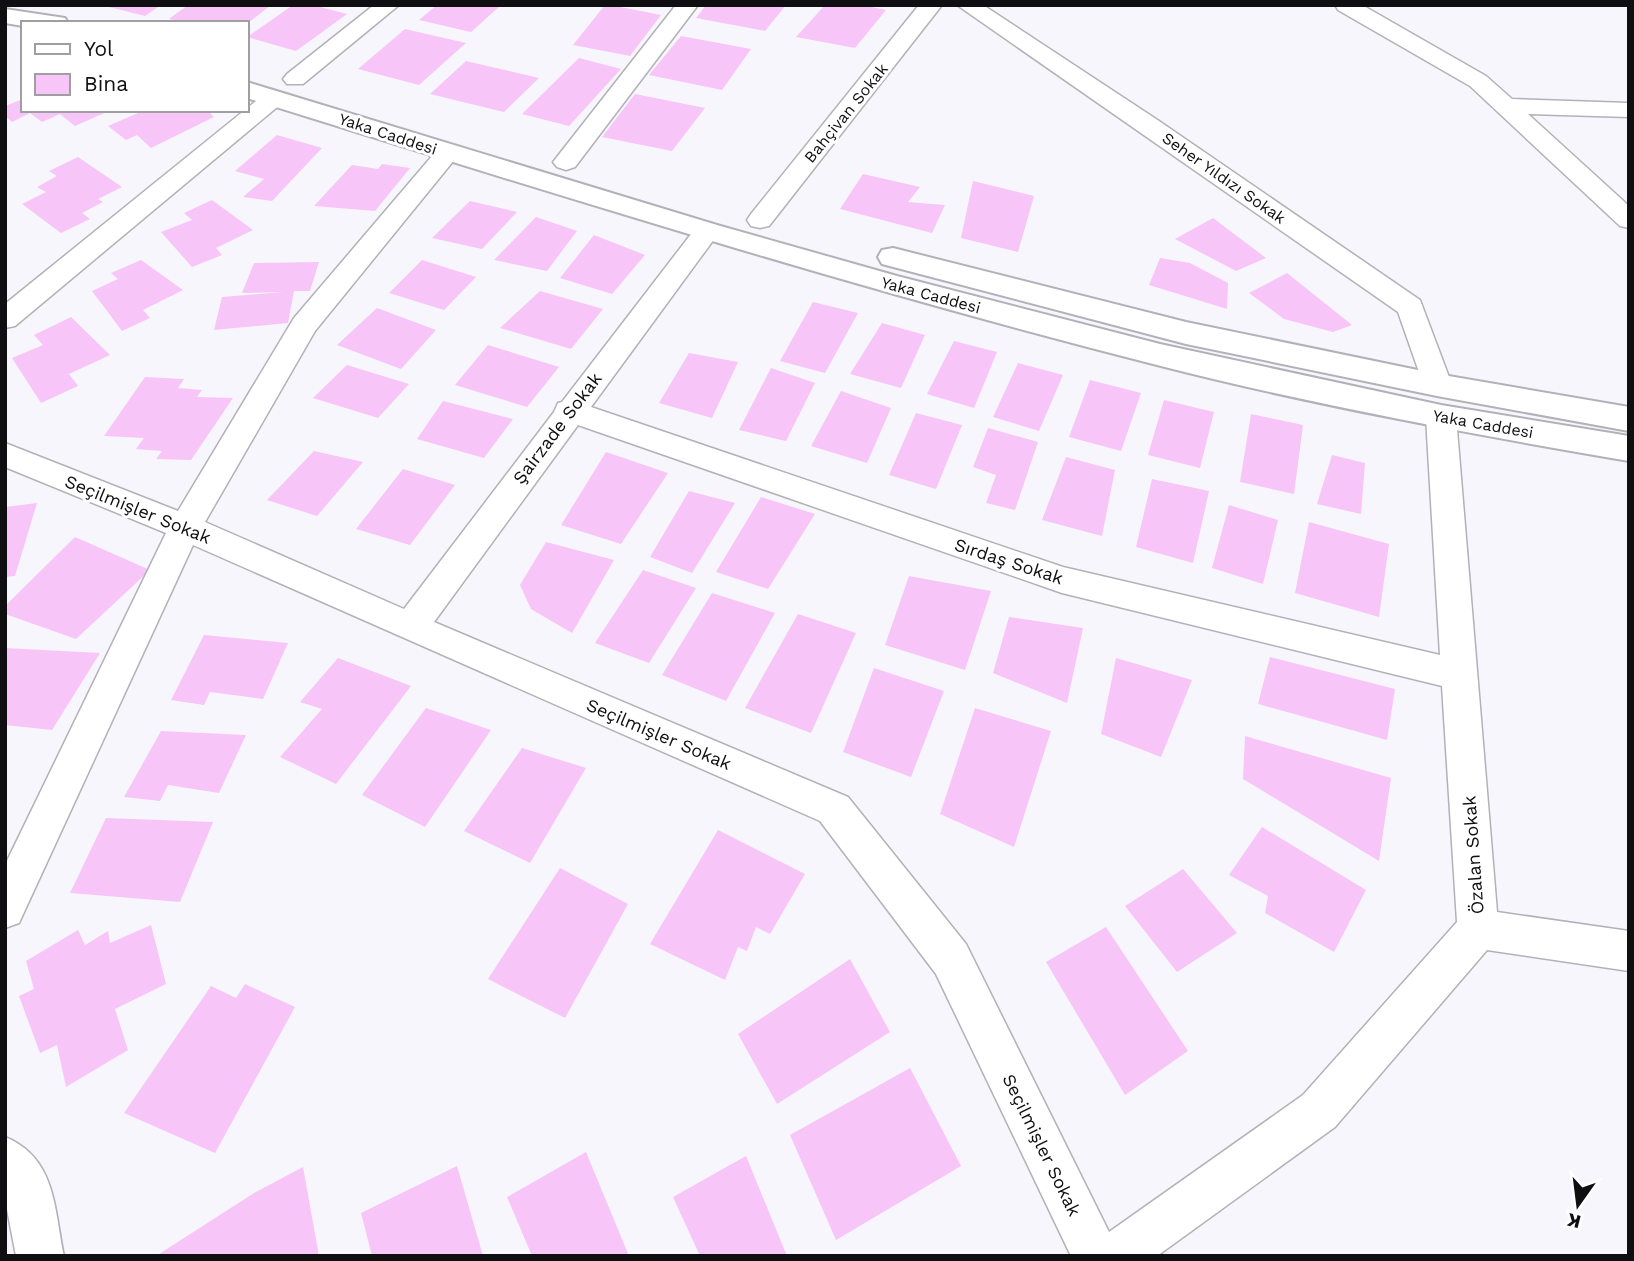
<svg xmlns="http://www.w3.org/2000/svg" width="1634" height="1261" font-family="'Work Sans',sans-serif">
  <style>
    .building { fill: #f7c5f7 }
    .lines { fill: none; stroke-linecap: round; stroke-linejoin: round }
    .street-casing { stroke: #b3b1b8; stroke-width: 3 }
    .secondary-casing { stroke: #b3b1b8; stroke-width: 4 }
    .street { fill: #fff; fill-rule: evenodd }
    .secondary { fill: #fff; fill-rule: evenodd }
    .labels { text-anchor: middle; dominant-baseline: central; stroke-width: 6; stroke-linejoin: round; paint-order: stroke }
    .far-street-label { font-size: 16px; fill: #0f0f11; stroke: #fff }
    .street-label { font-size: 18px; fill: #0f0f11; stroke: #fff }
  </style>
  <rect width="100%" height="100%" fill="#f8f6fd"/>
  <g class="building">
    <polygon points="101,5 161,5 145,16"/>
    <polygon points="188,5 265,5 270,6 248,23 185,23 169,19"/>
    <polygon points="293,5 313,5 347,14 296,51 247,37"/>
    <polygon points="437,5 501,5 471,32 419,20"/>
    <polygon points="605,5 610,5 661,15 630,56 573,45"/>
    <polygon points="706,5 786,5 765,31 696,18"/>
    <polygon points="825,5 862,5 886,10 855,48 796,37"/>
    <polygon points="405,29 466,43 419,85 358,69"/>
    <polygon points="681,36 751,49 722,90 649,75"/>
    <polygon points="579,58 621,69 569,126 522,114"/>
    <polygon points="466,61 539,78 504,112 430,94"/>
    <polygon points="635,94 705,108 672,151 602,137"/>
    <polygon points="23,99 23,110 111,110 75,126 60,114 42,122 30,113 12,122 5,116 5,106"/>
    <polygon points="145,110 207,110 214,117 151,148 137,135 126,140 108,126"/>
    <polygon points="277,135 322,148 272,201 243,197 264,179 235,171"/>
    <polygon points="78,157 122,187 98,199 103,202 82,213 90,219 61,233 22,204 46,192 37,187 57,176 49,171"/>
    <polygon points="382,164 410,168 375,211 314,206 352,165 378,169"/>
    <polygon points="863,174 920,187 908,202 945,205 932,233 840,209"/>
    <polygon points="973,181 1034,196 1018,252 961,238"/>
    <polygon points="212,200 253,230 216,248 222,255 192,267 161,232 192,220 184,213"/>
    <polygon points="470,201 517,212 482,249 432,238"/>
    <polygon points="536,217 577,231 547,271 494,260"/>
    <polygon points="1213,218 1266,258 1236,271 1175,239"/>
    <polygon points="594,235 645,255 612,294 560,278"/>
    <polygon points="1160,258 1190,263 1228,283 1227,309 1149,285"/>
    <polygon points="141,260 183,290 143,310 150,318 122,331 92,291 118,279 111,273"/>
    <polygon points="422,260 476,277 444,310 389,293"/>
    <polygon points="319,262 310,291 294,291 288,323 214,330 222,297 284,292 242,293 254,263"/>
    <polygon points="1287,273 1352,325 1333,332 1284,319 1249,293"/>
    <polygon points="540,291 603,309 571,349 500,328"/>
    <polygon points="813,302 858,313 825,373 780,361"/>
    <polygon points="377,308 436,330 401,369 337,345"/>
    <polygon points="71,317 110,355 69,374 78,386 41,403 12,358 43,345 34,335"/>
    <polygon points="882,323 925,335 901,388 850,374"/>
    <polygon points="954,341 997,352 974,408 927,394"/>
    <polygon points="488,345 559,367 527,407 455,385"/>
    <polygon points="689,353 738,362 712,418 659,403"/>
    <polygon points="1018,363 1063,375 1039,431 993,417"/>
    <polygon points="347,365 409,384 378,418 313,398"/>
    <polygon points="771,368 815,383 786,441 739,430"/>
    <polygon points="145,377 184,379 178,388 202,390 197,397 233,398 191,460 156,459 162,451 136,449 144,438 104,436"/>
    <polygon points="1090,380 1141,393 1121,451 1069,437"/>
    <polygon points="841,391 891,408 867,463 811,446"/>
    <polygon points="1164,400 1214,412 1200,468 1148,455"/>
    <polygon points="443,401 513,419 484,458 417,439"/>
    <polygon points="916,413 962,425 936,489 889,475"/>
    <polygon points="1251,414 1303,425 1294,494 1240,482"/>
    <polygon points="988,428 1038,442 1015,510 986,503 996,475 973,467"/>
    <polygon points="314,451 363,462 317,516 267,500"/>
    <polygon points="606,452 668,473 621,544 561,525"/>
    <polygon points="1332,455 1365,463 1361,514 1317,504"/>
    <polygon points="1066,457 1115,470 1102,536 1042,520"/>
    <polygon points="403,469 455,485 410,545 356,529"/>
    <polygon points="1152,479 1209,491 1193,563 1136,547"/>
    <polygon points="689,491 735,503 692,573 650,557"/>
    <polygon points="761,497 815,514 768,589 716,572"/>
    <polygon points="37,503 15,576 5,577 5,507"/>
    <polygon points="1229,505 1278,520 1263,584 1212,568"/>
    <polygon points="1309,522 1389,544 1379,617 1295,593"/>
    <polygon points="75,537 150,570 76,639 5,614 5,606"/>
    <polygon points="546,542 614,560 572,633 531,609 520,585"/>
    <polygon points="643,570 696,588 649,663 595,643"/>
    <polygon points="909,576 991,591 965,670 885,645"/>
    <polygon points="712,593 775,613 726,701 662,675"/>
    <polygon points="798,614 856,633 811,733 745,708"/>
    <polygon points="1009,617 1083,628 1067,703 993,673"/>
    <polygon points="204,635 288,643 263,699 210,692 204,705 171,700"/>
    <polygon points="5,648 100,653 52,730 5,725"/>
    <polygon points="1270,657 1395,689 1387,740 1258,704"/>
    <polygon points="338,658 411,686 336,784 280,757 322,709 300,702"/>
    <polygon points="1116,658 1192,680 1161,757 1101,734"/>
    <polygon points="874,668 944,691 911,777 843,752"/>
    <polygon points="426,708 491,730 425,827 362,795"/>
    <polygon points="975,708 1051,731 1014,847 940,814"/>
    <polygon points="161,731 246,735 219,793 168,785 160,801 124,797"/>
    <polygon points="1245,736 1391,778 1379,861 1243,779"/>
    <polygon points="522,748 586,768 530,863 464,831"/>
    <polygon points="106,818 213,822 180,902 70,893"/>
    <polygon points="1262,827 1366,890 1334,952 1265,913 1268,896 1229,875"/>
    <polygon points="718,830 805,874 770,934 756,927 747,951 738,947 725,980 650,944"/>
    <polygon points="560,868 628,904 565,1018 488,979"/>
    <polygon points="1183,869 1237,933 1177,972 1125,906"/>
    <polygon points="151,925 166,984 115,1009 128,1050 66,1087 57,1045 40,1053 19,996 34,989 26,961 78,930 85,945 108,931 110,943"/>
    <polygon points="1106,927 1188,1051 1125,1095 1046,962"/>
    <polygon points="850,959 890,1032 777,1104 738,1034"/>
    <polygon points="245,984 295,1007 215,1153 124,1113 211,986 236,998"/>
    <polygon points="910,1068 961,1166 836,1240 790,1135"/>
    <polygon points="586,1152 629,1256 532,1256 507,1197"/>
    <polygon points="746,1156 787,1256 700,1256 673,1197"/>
    <polygon points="457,1166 483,1256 372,1256 361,1213"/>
    <polygon points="303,1167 319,1256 156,1256 254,1193"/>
  </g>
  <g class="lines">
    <defs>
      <g id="street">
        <polygon points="374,5 399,5 303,84 287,84 283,79 287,74"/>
        <polygon points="676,5 698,5 575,167 566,170 557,167 553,162 557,157"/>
        <polygon points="919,5 942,5 769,226 760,228 751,226 747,220 751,214"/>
        <polygon points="957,5 983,5 1159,121 1420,300 1452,385 1448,392 1437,395 1426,392 1398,312"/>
        <polygon points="1335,5 1362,5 1486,76 1512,99 1629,103 1629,117 1528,114 1629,206 1629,228 1620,226 1470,86 1338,10"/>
        <polygon points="274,91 282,93 286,98 282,103 15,326 5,328 5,304 266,93"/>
        <path d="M447 147 456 149 459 154 315 331 205 522 404 609 554 412 558 403 562 402 698 225 707 223 716 225 720 231 591 407 1063 567 1440 655 1426 417 1430 409 1441 406 1452 409 1456 417 1497 912 1629 931V971L1487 950 1335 1127 1157 1256H1071L936 974 820 821 193 545 19 923 5 928V865L166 533 5 467V443L178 511 294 318 438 149ZM578 425 1062 593 1442 686 1457 922 1303 1095 1109 1232 966 944 848 797 434 622Z"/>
        <path d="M5 1137C56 1158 54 1208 64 1256H16L5 1199Z"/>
      </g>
      <g id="secondary">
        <polygon points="5,9 65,18 68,23 23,23 23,26 5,23"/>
        <path d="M247 82 717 225 897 276 1160 344 1441 405 1629 436V461C1471 434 1313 405 1157 365 850 287 549 192 247 98Z"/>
        <polygon points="893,248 1186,322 1437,374 1629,407 1629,431 1437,396 1186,344 882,264 878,257 882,250"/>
      </g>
    </defs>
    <use href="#street" class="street-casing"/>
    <use href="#secondary" class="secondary-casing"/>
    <use href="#street" class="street"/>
    <use href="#secondary" class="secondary"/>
  </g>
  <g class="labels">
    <g class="far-street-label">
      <text transform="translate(846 113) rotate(-51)">Bahçivan Sokak</text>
      <text transform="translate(388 134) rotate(18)">Yaka Caddesi</text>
      <text transform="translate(1224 178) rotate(35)">Seher Yıldızı Sokak</text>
      <text transform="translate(931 295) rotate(15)">Yaka Caddesi</text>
      <text transform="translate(1483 424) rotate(10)">Yaka Caddesi</text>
    </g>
    <g class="street-label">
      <text transform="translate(557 428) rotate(-53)">Şairzade Sokak</text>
      <text transform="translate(138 509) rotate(22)">Seçilmişler Sokak</text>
      <text transform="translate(1009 561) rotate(18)">Sırdaş Sokak</text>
      <text transform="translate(659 734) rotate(23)">Seçilmişler Sokak</text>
      <text transform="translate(1473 855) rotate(-94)">Özalan Sokak</text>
      <text transform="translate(1042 1145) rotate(64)">Seçilmişler Sokak</text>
    </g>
  </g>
  <rect width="1634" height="1261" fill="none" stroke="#0f0f11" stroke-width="14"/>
  <rect x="21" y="21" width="228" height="91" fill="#ffffff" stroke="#9f9fa0" stroke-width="2"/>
  <rect x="35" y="44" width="35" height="10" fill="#ffffff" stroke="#9f9fa0" stroke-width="2"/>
  <text x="84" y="56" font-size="21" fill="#0f0f11">Yol</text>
  <rect x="35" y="74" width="35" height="21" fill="#f7c5f7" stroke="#9f9fa0" stroke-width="2"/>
  <text x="84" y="91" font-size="21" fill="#0f0f11">Bina</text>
  <g transform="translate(1578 1205) rotate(194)" stroke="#ffffff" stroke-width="5" paint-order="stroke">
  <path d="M0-5L12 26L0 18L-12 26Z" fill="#0f0f11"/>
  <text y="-10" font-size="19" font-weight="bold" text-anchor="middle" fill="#0f0f11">K</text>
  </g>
</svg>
